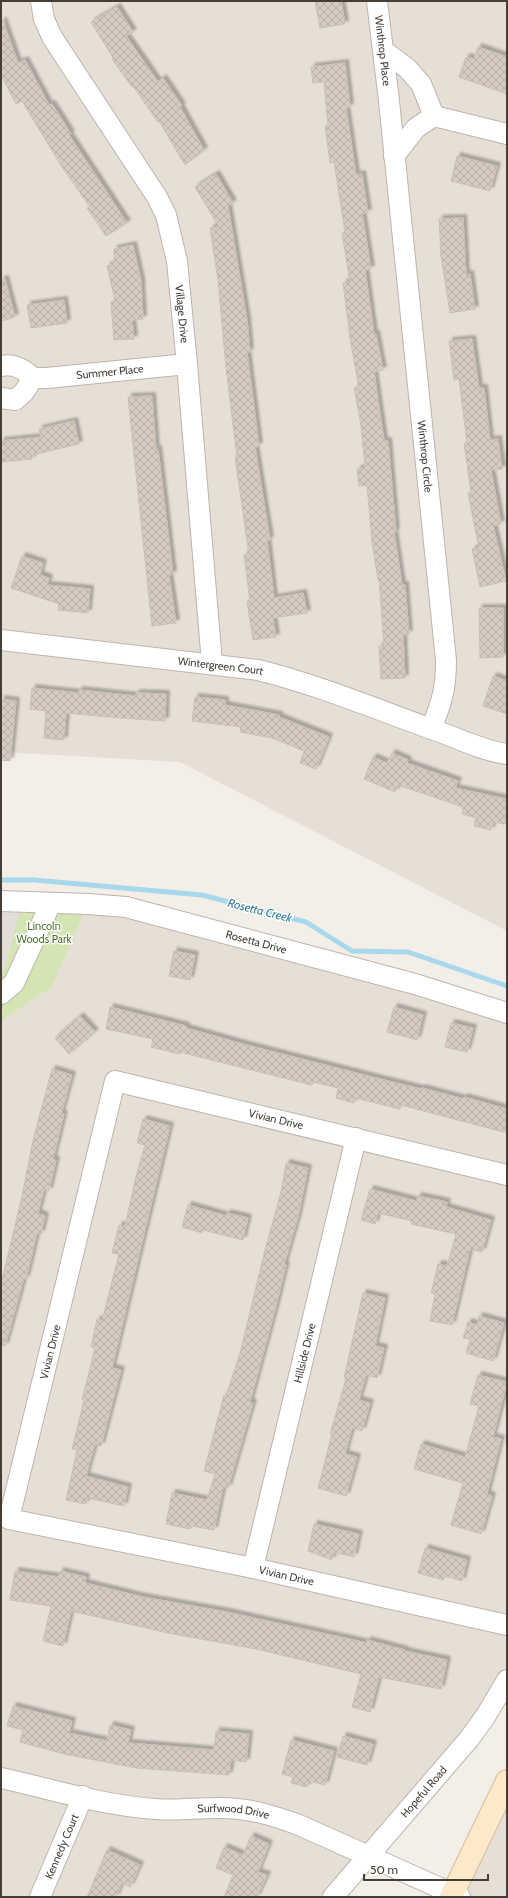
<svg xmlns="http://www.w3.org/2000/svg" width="508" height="1898" font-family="Cabin,sans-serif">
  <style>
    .residential { fill: #e6dfd6 }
    .industrial { fill: #e2ddd9 }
    .green { fill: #d4e4b3 }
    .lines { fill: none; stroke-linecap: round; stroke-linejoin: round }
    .stream { stroke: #a8d8eb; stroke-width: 5 }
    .building { fill: url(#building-cross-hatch); stroke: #cebfb2; filter: url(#shadow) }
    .street-casing { stroke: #bdb4ab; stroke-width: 22 }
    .secondary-casing { stroke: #d2bd9d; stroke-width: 24 }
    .street { stroke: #fff; stroke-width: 20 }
    .secondary { stroke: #fbe9c9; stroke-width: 22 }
    .labels { text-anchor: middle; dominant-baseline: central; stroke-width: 3; stroke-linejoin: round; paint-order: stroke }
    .street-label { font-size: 11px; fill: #453e37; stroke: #fff }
    .park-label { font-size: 11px; fill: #51732e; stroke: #fff }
    .water-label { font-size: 12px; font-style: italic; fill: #337c9b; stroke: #fff }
  </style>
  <defs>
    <pattern id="building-cross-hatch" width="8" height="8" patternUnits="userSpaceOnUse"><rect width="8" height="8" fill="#d6cbc1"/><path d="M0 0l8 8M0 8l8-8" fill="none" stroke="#b9afa6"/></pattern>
    <filter id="shadow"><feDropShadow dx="3.5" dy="-3.5" stdDeviation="1" flood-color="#0004"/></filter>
  </defs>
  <rect width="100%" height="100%" fill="#f3eee8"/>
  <g class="residential">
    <polygon points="1,1 507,1 507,931 180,762 1,752"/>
    <polygon points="88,904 507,1013 507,1680 333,1897 1,1897 1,1021 52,987"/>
    <polygon points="507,1781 507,1897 451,1897"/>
  </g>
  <polygon class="industrial" points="1,901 22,902 4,970 1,972"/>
  <polygon class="green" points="22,902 88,904 52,987 1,1021 1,972 4,970"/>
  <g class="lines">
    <polyline class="stream" points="1,880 34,880 202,895 306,922 352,951 408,952 507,986"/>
  </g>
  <g class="building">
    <polygon points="315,1 341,1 345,24 320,28"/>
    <polygon points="117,7 133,32 126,36 158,82 163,78 182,106 180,107 204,150 185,165 159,121 158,122 133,86 132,87 112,59 113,58 91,22"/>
    <polygon points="1,21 3,21 18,63 25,60 49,105 52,104 71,134 69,135 127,223 106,236 87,208 90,207 62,167 22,101 16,104 1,75"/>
    <polygon points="478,47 507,57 507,94 459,77 466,57 474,59"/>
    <polygon points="345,63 350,107 346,108 356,175 362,174 368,213 362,213 371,269 365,270 374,334 376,334 383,370 374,372 384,441 388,441 396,532 394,532 402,585 405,585 409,634 403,634 405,678 381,679 379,646 384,646 379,580 378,580 372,542 367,485 359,486 357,469 365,468 361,425 354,388 359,388 350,338 343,283 350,282 342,233 345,232 334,162 330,163 325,126 328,126 324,82 313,83 311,67"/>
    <polygon points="457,156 497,166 490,191 451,181"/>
    <polygon points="216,174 233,203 228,206 247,320 250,352 247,352 259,446 255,447 270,540 267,540 274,598 303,593 307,613 273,618 276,637 253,640 247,601 250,601 244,555 249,555 235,457 237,457 226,368 218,280 210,228 219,227 195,187"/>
    <polygon points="463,218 466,275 470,274 475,309 450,313 441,256 439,219"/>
    <polygon points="133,245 141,281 143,319 132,320 134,339 114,340 111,302 115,301 107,266 114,264 114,249"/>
    <polygon points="5,279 15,317 1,321 1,280"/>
    <polygon points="64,300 67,323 31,328 27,305"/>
    <polygon points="472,339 479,388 484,388 490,440 498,439 502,469 491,470 501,524 493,525 506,581 480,587 472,549 479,548 468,493 471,493 464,443 467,443 459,379 454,380 449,341"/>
    <polygon points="152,396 156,450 158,449 173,574 169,575 176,623 152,626 128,397"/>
    <polygon points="74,421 79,444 32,455 32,459 1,462 1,441 41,437 39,429"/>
    <polygon points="22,556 43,563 40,575 49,578 47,585 90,589 88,613 58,610 59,604 11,588"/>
    <polygon points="479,608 503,608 503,657 480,658"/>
    <polygon points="493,676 507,681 507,714 483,706"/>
    <polygon points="32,688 79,693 79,690 136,696 136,693 166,694 165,721 120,718 66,713 64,740 44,738 46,711 30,709"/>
    <polygon points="195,697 225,700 225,705 279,715 279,717 329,737 316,769 300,763 304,751 272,738 240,732 241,727 192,721"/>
    <polygon points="1,699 16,701 10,761 1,760"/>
    <polygon points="392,753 408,760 407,763 458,781 455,788 507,799 505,824 493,822 491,830 474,826 476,818 462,814 463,807 398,785 395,792 364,779 373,757 387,763"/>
    <polygon points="174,951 195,955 190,980 169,976"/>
    <polygon points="110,1007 186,1026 186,1028 243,1044 376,1078 421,1089 422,1088 464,1099 464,1097 507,1109 507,1133 401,1105 400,1109 356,1098 354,1103 336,1098 338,1088 313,1082 312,1085 180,1052 180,1054 151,1047 153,1039 106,1029"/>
    <polygon points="394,1007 423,1015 417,1040 387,1032"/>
    <polygon points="80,1016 95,1032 69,1054 55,1038"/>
    <polygon points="451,1023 473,1028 467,1052 445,1047"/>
    <polygon points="52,1069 72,1075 61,1114 64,1114 53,1159 56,1160 49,1191 44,1190 38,1213 45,1216 41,1234 37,1233 26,1279 24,1278 5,1346 1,1345 1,1284 22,1196 33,1140"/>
    <polygon points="143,1119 170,1126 112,1368 121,1370 101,1446 95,1444 86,1476 128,1487 124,1506 88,1498 86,1504 66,1500 77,1450 72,1449 84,1400 82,1400 95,1348 91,1347 97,1319 102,1321 119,1254 112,1253 119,1225 125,1226 136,1176 145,1145 137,1143"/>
    <polygon points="286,1163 308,1168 298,1217 284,1265 286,1265 275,1310 250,1402 253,1403 228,1488 223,1487 214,1530 192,1526 190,1529 166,1524 172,1493 207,1500 215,1474 204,1471 224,1395 226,1396 240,1353 266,1246 281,1192"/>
    <polygon points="370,1189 416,1201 418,1196 447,1202 446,1207 491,1220 482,1252 470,1249 452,1325 430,1321 435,1294 431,1293 438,1264 447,1266 456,1234 411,1224 412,1221 378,1213 375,1224 361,1220"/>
    <polygon points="188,1205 227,1216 227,1213 248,1218 243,1240 203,1230 202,1233 182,1227"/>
    <polygon points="363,1293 385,1298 375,1346 384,1348 377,1378 366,1375 359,1400 370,1403 362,1431 352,1428 345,1454 357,1457 346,1496 318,1488 332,1434 330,1434 346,1379 344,1378"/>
    <polygon points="479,1316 504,1323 493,1361 466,1353 470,1339 463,1338 468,1322 477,1325"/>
    <polygon points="478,1375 507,1382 493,1437 501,1439 487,1494 492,1496 481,1534 451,1525 463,1483 414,1469 421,1444 465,1457 479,1406 470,1404"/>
    <polygon points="314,1524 359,1534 354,1557 333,1552 332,1560 308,1551"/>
    <polygon points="425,1548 467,1560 462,1581 445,1576 443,1580 418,1573"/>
    <polygon points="15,1571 59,1577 60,1571 86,1577 85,1583 143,1597 227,1612 367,1643 367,1640 405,1650 405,1651 447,1660 441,1689 379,1677 370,1712 352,1707 361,1674 256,1649 168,1633 71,1611 63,1646 43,1641 51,1606 10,1600"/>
    <polygon points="13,1706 72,1721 69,1733 107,1741 110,1725 131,1730 128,1743 214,1750 216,1731 249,1734 246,1762 231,1760 229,1775 136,1768 64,1754 20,1742 23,1730 7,1726"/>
    <polygon points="343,1736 373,1744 367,1765 337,1757"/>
    <polygon points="291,1740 334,1751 325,1785 309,1781 307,1787 291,1783 293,1777 282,1774"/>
    <polygon points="251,1836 269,1844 258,1872 267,1875 257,1897 224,1897 233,1875 216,1868 224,1847 243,1855"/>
    <polygon points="107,1850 140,1865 130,1887 122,1883 116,1897 87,1897"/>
  </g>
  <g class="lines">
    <defs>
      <g id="street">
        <path id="s1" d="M41 1 44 19 52 37 157 197 166 215 177 261 187 364 212 663"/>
        <path id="s2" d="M377 1 389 101 446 660C446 689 442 702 431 729"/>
        <polyline points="384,51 407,68 421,84 434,116"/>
        <polyline points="394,156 416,128 434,116 507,134"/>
        <path id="s3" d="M1 366C14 363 24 369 33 378H47L187 364"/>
        <polyline points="1,398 15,400 24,392 33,378"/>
        <path id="s4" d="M1 640 258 670C319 685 378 710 437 731 460 739 483 751 507 754"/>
        <path id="s5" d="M1 901 88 904 126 907 415 984 507 1013"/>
        <polyline points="1,994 14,983 51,903"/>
        <path id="s6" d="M507 1175 115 1081 9 1519 253 1568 507 1625"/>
        <path id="s7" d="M253 1568 356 1138"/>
        <path id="s8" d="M1 1778C51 1789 105 1806 156 1809 176 1811 196 1808 216 1808 246 1807 272 1815 299 1825L460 1897"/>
        <path id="s9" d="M40 1897 83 1796"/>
        <path id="s10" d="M333 1897 469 1739 485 1717 507 1680"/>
      </g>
      <polyline id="secondary" points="451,1897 507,1781"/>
    </defs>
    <use href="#street" class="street-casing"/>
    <use href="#secondary" class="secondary-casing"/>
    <use href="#street" class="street"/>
    <use href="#secondary" class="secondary"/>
  </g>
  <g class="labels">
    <g class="street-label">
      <text stroke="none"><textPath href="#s2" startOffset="50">Winthrop Place</textPath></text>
      <text stroke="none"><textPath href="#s1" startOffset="350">Village Drive</textPath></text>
      <text stroke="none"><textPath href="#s3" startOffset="113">Summer Place</textPath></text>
      <text stroke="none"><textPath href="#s2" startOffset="458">Winthrop Circle</textPath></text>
      <text stroke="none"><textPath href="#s4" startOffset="221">Wintergreen Court</textPath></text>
      <text stroke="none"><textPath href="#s5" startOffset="260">Rosetta Drive</textPath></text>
      <text transform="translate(276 1119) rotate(13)">Vivian Drive</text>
      <text transform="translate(50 1352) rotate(-76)">Vivian Drive</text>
      <text stroke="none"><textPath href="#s7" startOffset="221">Hillside Drive</textPath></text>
      <text stroke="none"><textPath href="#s6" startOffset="1137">Vivian Drive</textPath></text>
      <text stroke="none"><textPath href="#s10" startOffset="139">Hopeful Road</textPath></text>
      <text stroke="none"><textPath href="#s8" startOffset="236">Surfwood Drive</textPath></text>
      <text stroke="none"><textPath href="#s9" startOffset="55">Kennedy Court</textPath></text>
    </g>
    <g class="park-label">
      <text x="44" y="926">Lincoln<tspan x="44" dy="13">Woods Park</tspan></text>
    </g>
    <g class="water-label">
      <text transform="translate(260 910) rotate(14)">Rosetta Creek</text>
    </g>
  </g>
  <rect width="508" height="1898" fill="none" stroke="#453e37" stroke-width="4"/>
  <path d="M364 1874v6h124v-6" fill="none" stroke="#453e37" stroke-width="2"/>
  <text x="370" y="1874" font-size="12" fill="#453e37" stroke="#ffffff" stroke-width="3" paint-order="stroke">50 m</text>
</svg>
